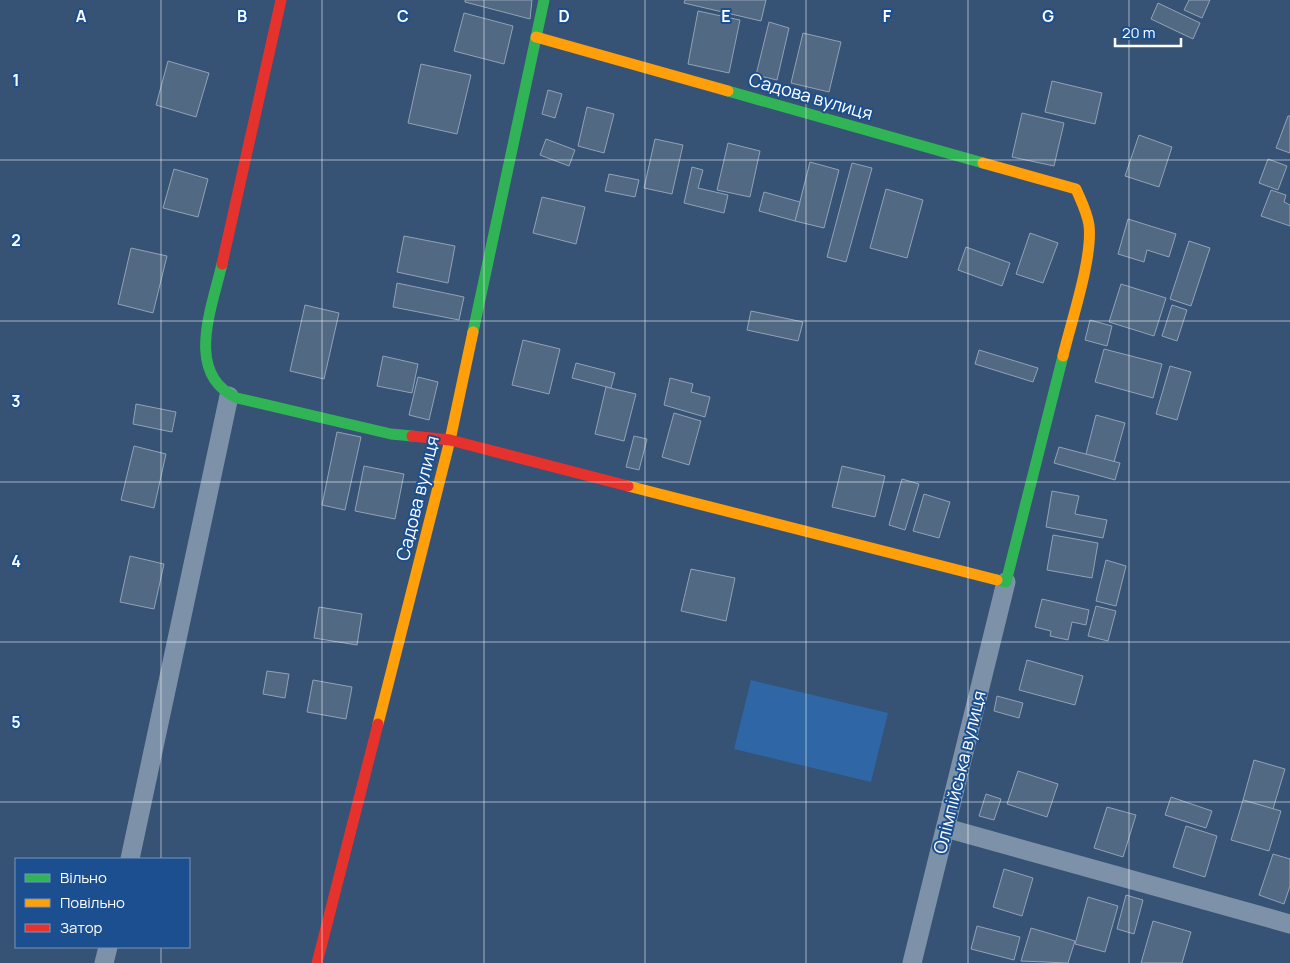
<svg xmlns="http://www.w3.org/2000/svg" width="1290" height="963" font-family="Manrope,sans-serif">
  <style>
    .green { fill: #2f66a5 }
    .building { fill: #526984; stroke: #92a2b6 }
    .lines { fill: none; stroke-linecap: round; stroke-linejoin: round }
    .street { stroke: #7d92a8; stroke-width: 19 }
    .fast { stroke: #30b455; stroke-width: 11 }
    .slow { stroke: #ff9f0a; stroke-width: 11 }
    .jam { stroke: #e5322d; stroke-width: 11 }
    .grid { fill: none; stroke: #fff; stroke-width: 1; stroke-opacity: 0.55 }
    .labels { text-anchor: middle; dominant-baseline: central; stroke-width: 4; stroke-linejoin: round; paint-order: stroke }
    .street-label { font-size: 18px; fill: #fff; stroke: #1b4f8f }
    .grid-label { font-size: 16px; text-anchor: middle; font-weight: bold; fill: #fff; stroke: #1b4f8f; stroke-width: 4; stroke-linejoin: round; paint-order: stroke }
  </style>
  <rect width="100%" height="100%" fill="#365274"/>
  <polygon class="green" points="751,680 888,713 871,782 734,749"/>
  <g class="building">
    <polygon points="465,0 532,0 530,19 465,2"/>
    <polygon points="685,0 766,0 761,21 684,3"/>
    <polygon points="1189,0 1210,0 1202,18 1184,10"/>
    <polygon points="1158,3 1200,23 1193,39 1151,19"/>
    <polygon points="698,11 740,20 729,73 688,64"/>
    <polygon points="464,13 513,26 504,64 454,51"/>
    <polygon points="769,22 789,28 777,80 756,75"/>
    <polygon points="803,33 841,42 829,92 791,83"/>
    <polygon points="168,61 209,73 196,117 156,105"/>
    <polygon points="421,64 471,75 457,134 408,123"/>
    <polygon points="1052,81 1102,93 1095,124 1045,112"/>
    <polygon points="548,90 562,94 555,118 542,114"/>
    <polygon points="587,107 614,114 604,153 578,146"/>
    <polygon points="1022,113 1064,123 1054,166 1012,157"/>
    <polygon points="1288,116 1290,116 1290,153 1276,148"/>
    <polygon points="1139,135 1172,147 1159,187 1125,176"/>
    <polygon points="546,139 575,150 569,166 540,155"/>
    <polygon points="655,139 683,145 672,194 644,188"/>
    <polygon points="728,143 760,151 750,197 717,190"/>
    <polygon points="1268,159 1287,166 1278,190 1259,183"/>
    <polygon points="810,162 839,170 824,228 795,221"/>
    <polygon points="852,163 872,168 846,262 827,257"/>
    <polygon points="692,167 703,170 698,188 728,195 724,213 684,203"/>
    <polygon points="174,169 208,179 198,217 163,208"/>
    <polygon points="609,174 639,180 635,197 605,191"/>
    <polygon points="886,189 923,200 907,258 870,248"/>
    <polygon points="1271,190 1286,195 1284,202 1290,205 1290,226 1261,216"/>
    <polygon points="764,192 800,202 795,221 759,211"/>
    <polygon points="542,197 585,207 576,244 533,233"/>
    <polygon points="1128,219 1176,234 1169,257 1147,250 1144,262 1118,254"/>
    <polygon points="1030,233 1058,243 1043,283 1016,274"/>
    <polygon points="404,236 455,246 448,283 397,272"/>
    <polygon points="1189,241 1210,248 1191,306 1170,299"/>
    <polygon points="966,247 1010,263 1002,286 958,270"/>
    <polygon points="131,248 167,256 153,313 118,304"/>
    <polygon points="397,283 464,297 459,320 393,307"/>
    <polygon points="1121,284 1166,298 1154,336 1109,322"/>
    <polygon points="305,305 339,313 324,379 290,371"/>
    <polygon points="1172,305 1187,310 1177,341 1162,336"/>
    <polygon points="751,311 803,322 798,341 747,330"/>
    <polygon points="1090,320 1112,326 1107,346 1085,340"/>
    <polygon points="523,340 560,349 549,394 512,385"/>
    <polygon points="1104,349 1162,364 1153,398 1095,382"/>
    <polygon points="979,350 1038,368 1033,382 975,364"/>
    <polygon points="383,356 418,364 412,393 377,386"/>
    <polygon points="576,363 615,373 611,388 572,378"/>
    <polygon points="1170,366 1191,372 1177,420 1156,414"/>
    <polygon points="418,377 438,382 429,420 409,415"/>
    <polygon points="670,378 693,384 691,392 710,397 705,417 664,405"/>
    <polygon points="606,387 636,394 624,441 595,434"/>
    <polygon points="136,404 176,412 172,432 133,424"/>
    <polygon points="674,413 701,421 689,465 662,457"/>
    <polygon points="1096,415 1125,423 1114,462 1086,454"/>
    <polygon points="337,432 361,437 345,510 322,505"/>
    <polygon points="634,436 647,439 639,470 626,467"/>
    <polygon points="134,446 166,454 154,508 121,500"/>
    <polygon points="1059,447 1120,463 1115,480 1054,463"/>
    <polygon points="364,466 404,474 395,519 355,511"/>
    <polygon points="842,466 885,476 875,517 832,507"/>
    <polygon points="902,479 919,484 905,530 889,525"/>
    <polygon points="1052,491 1079,496 1075,514 1107,520 1103,538 1046,527"/>
    <polygon points="924,494 950,502 939,538 913,531"/>
    <polygon points="1053,535 1098,543 1092,578 1047,570"/>
    <polygon points="130,556 164,564 154,609 120,602"/>
    <polygon points="1106,560 1126,566 1116,606 1096,601"/>
    <polygon points="691,569 735,578 726,621 681,611"/>
    <polygon points="1042,599 1089,610 1086,625 1072,622 1068,640 1050,636 1051,631 1035,627"/>
    <polygon points="1096,606 1116,611 1108,641 1088,636"/>
    <polygon points="319,607 362,614 357,645 314,638"/>
    <polygon points="1027,660 1083,676 1075,705 1019,690"/>
    <polygon points="267,671 289,674 285,698 263,694"/>
    <polygon points="313,680 352,687 346,719 307,712"/>
    <polygon points="997,696 1023,703 1019,718 994,711"/>
    <polygon points="1254,760 1285,769 1273,809 1243,800"/>
    <polygon points="1018,771 1058,784 1047,817 1007,804"/>
    <polygon points="986,794 1001,799 994,820 979,816"/>
    <polygon points="1171,797 1212,811 1206,828 1165,815"/>
    <polygon points="1243,800 1281,811 1269,851 1231,840"/>
    <polygon points="1107,807 1136,815 1123,857 1094,848"/>
    <polygon points="1186,826 1217,836 1205,877 1173,867"/>
    <polygon points="1273,854 1290,859 1290,886 1284,904 1259,895"/>
    <polygon points="1004,869 1033,878 1022,916 993,907"/>
    <polygon points="1126,895 1143,900 1134,934 1117,929"/>
    <polygon points="1088,897 1118,906 1105,952 1075,944"/>
    <polygon points="1153,921 1191,932 1182,963 1141,963"/>
    <polygon points="977,926 1020,937 1014,960 971,949"/>
    <polygon points="1031,928 1075,941 1068,963 1021,961"/>
  </g>
  <g class="lines">
    <g class="street">
      <polyline points="946,828 1290,924"/>
      <polyline points="130,859 229,396"/>
      <polyline points="104,963 108,947"/>
      <polyline points="912,963 1006,582"/>
    </g>
    <g class="fast">
      <polyline points="728,91 983,163"/>
      <path d="M222 264C212 308 184 374 237 398L391 434 412 436"/>
      <polyline points="473,332 544,0"/>
      <polyline points="997,580 1006,582 1063,356"/>
    </g>
    <g class="slow">
      <polyline points="536,37 728,91"/>
      <path d="M983 163 1076 189C1081 201 1087 212 1089 225 1093 258 1071 322 1063 356"/>
      <polyline points="628,486 997,580"/>
      <polyline points="378,724 450,440 473,332"/>
    </g>
    <g class="jam">
      <polyline points="222,264 281,0"/>
      <polyline points="412,436 450,440 628,486"/>
      <polyline points="317,963 378,724"/>
    </g>
  </g>
  <path class="grid" d="M161 0V859M322 0V963M484 0V963M645 0V963M806 0V963M968 0V963M1129 0V963M0 160H1290M0 321H1290M0 482H1290M0 642H1290M0 802H1290M161 947V963"/>
  <g class="labels">
    <g class="street-label">
      <text transform="translate(811 96) rotate(16)">Садова вулиця</text>
      <text transform="translate(417 498) rotate(-76)">Садова вулиця</text>
      <text transform="translate(959 772) rotate(-76)">Олімпійська вулиця</text>
    </g>
  </g>
  <g class="grid-label">
    <text x="81" y="22">A</text>
    <text x="242" y="22">B</text>
    <text x="403" y="22">C</text>
    <text x="564" y="22">D</text>
    <text x="726" y="22">E</text>
    <text x="887" y="22">F</text>
    <text x="1048" y="22">G</text>
    <text x="16" y="86">1</text>
    <text x="16" y="246">2</text>
    <text x="16" y="407">3</text>
    <text x="16" y="567">4</text>
    <text x="16" y="728">5</text>
  </g>
  <rect x="15" y="858" width="175" height="90" fill="#1b4f8f" stroke="#7695bc"/>
  <rect x="25" y="874" width="25" height="8" fill="#30b455" stroke="#7695bc"/>
  <text x="60" y="883" font-size="15" fill="#ffffff">Вільно</text>
  <rect x="25" y="899" width="25" height="8" fill="#ff9f0a" stroke="#7695bc"/>
  <text x="60" y="908" font-size="15" fill="#ffffff">Повільно</text>
  <rect x="25" y="924" width="25" height="8" fill="#e5322d" stroke="#7695bc"/>
  <text x="60" y="933" font-size="15" fill="#ffffff">Затор</text>
  <path d="M1115 38v8h66v-8" fill="none" stroke="#ffffff" stroke-width="2.5"/>
  <text x="1122" y="38" font-size="15" fill="#ffffff" stroke="#1b4f8f" stroke-width="4" paint-order="stroke">20 m</text>
</svg>
